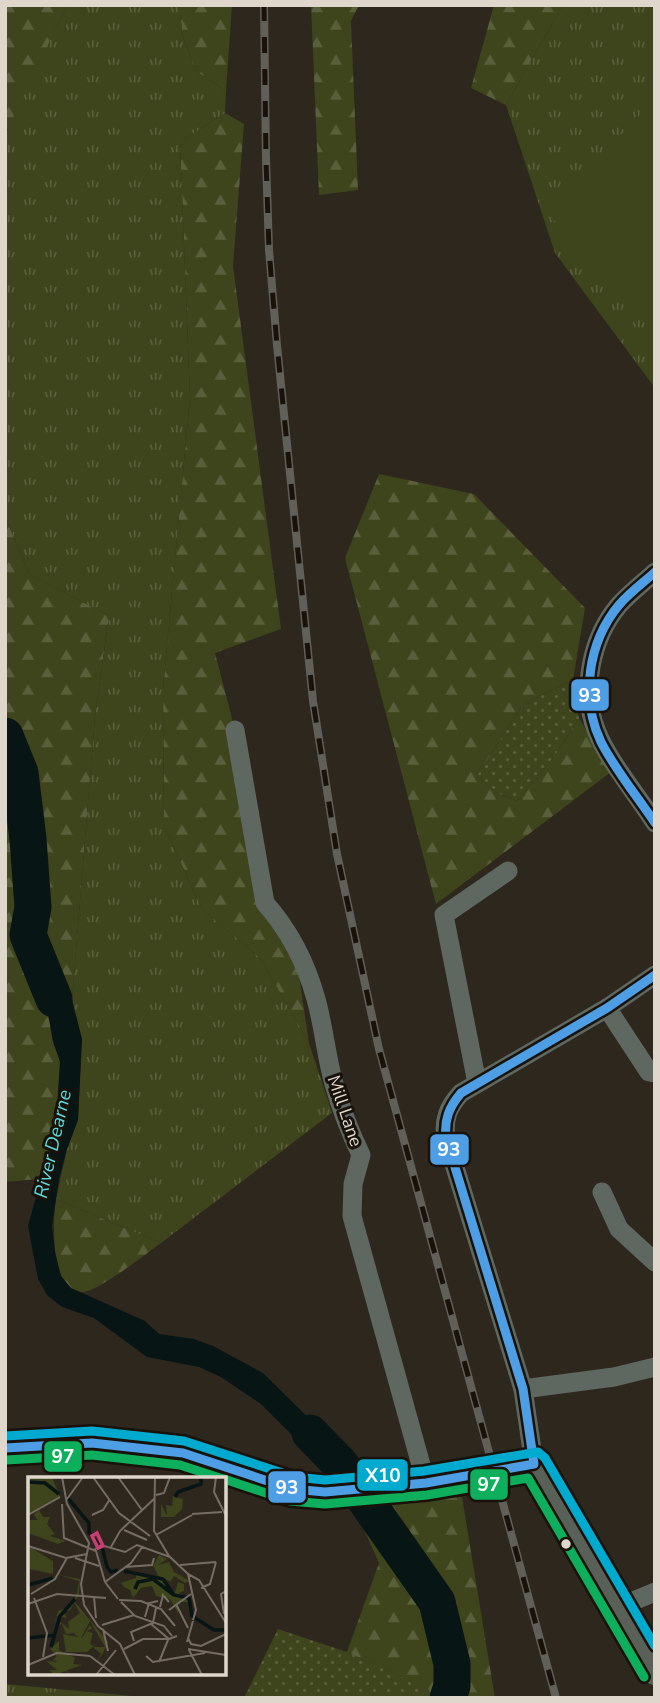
<svg xmlns="http://www.w3.org/2000/svg" width="660" height="1703" font-family="'Nunito Sans',sans-serif">
  <style>
    .grass { fill: url(#grass-dots) }
    .forest { fill: url(#forest-firs) }
    .park { fill: url(#park-tufts) }
    .pitch { fill: #3e441b }
    .water { fill: #081515 }
    .lines { fill: none; stroke-linecap: round; stroke-linejoin: round }
    .river { stroke: #081515; stroke-width: 37 }
    .minor { stroke: #5e6861; stroke-width: 19 }
    .secondary { stroke: #596057; stroke-width: 28 }
    .rail-casing { stroke: #615f59; stroke-width: 8 }
    .rail { stroke: #18120a; stroke-width: 5; stroke-dasharray: 16; stroke-linecap: butt }
    .bus-1-casing { stroke: #18120a; stroke-width: 14 }
    .bus-2-casing { stroke: #18120a; stroke-width: 14 }
    .bus-3-casing { stroke: #18120a; stroke-width: 14 }
    .bus-1 { stroke: #4d9ee5; stroke-width: 9 }
    .bus-2 { stroke: #0daf5c; stroke-width: 9 }
    .bus-3 { stroke: #00a9ce; stroke-width: 9 }
    .bus-dot { fill: #dfd7cc; stroke: #18120a; stroke-width: 2.5 }
    .labels { text-anchor: middle; dominant-baseline: central; stroke-width: 6; stroke-linejoin: round; paint-order: stroke }
    .street-label { font-size: 18px; fill: #dfd7cc; stroke: #18120a }
    .water-label { font-size: 19px; font-style: italic; fill: #58dde2; stroke: #18120a }
    .inset-river { fill: none; stroke: #081515; stroke-width: 3.5 }
    .inset-road { fill: none; stroke: #756d64; stroke-width: 2 }
    .view { fill: #c83e72; fill-opacity: 0.15; stroke: #c83e72; stroke-width: 3.5 }
    .inset-edge { fill: none; stroke: #dfd7cc; stroke-width: 3.5 }
    .line-badge { stroke: #18120a; stroke-width: 2.5 }
    .badge-label { font-size: 19px; text-anchor: middle; font-weight: bold; fill: #fff }
  </style>
  <defs>
    <pattern id="grass-dots" width="8" height="8" patternUnits="userSpaceOnUse" patternTransform="scale(1.75)"><rect width="8" height="8" fill="#3e441b"/><path d="M2 2h.1M6 6h.1" fill="none" stroke="#595e3b" stroke-width="1.8" stroke-linecap="round"/></pattern>
    <pattern id="forest-firs" width="22" height="20" patternUnits="userSpaceOnUse" patternTransform="scale(1.75)"><rect width="22" height="20" fill="#3e441b"/><path d="M5 1l3.5 6h-7zM16 11l3.5 6h-7z" fill="#595e3b"/></pattern>
    <pattern id="park-tufts" width="24" height="20" patternUnits="userSpaceOnUse" patternTransform="scale(1.75)"><rect width="24" height="20" fill="#3e441b"/><path d="M3 7l-1-3M5 7V3M7 7l1-3M15 17l-1-3M17 17v-4M19 17l1-3" fill="none" stroke="#595e3b"/></pattern>
  </defs>
  <rect width="100%" height="100%" fill="#2e271e"/>
  <g class="grass">
    <polygon points="573,680 579,718 552,760 517,801 495,792 477,776 523,704"/>
    <polygon points="278,1629 347,1652 433,1691 431,1698 244,1698"/>
  </g>
  <g class="forest">
    <polygon points="5,5 67,5 9,129 5,129"/>
    <polygon points="179,5 232,5 226,91 197,72 183,38"/>
    <polygon points="311,5 359,5 351,21 358,190 319,195"/>
    <polygon points="494,5 563,5 506,105 471,88"/>
    <polygon points="225,113 244,124 233,266 281,629 215,653 235,730 265,903 297,962 309,1043 260,958 202,909 164,826 163,689 190,397 180,142"/>
    <polygon points="379,474 474,494 585,608 573,680 523,704 477,776 495,792 517,801 552,760 579,718 611,772 436,904 345,558"/>
    <path d="M5 516 29 574 109 616 95 716 72 1000 43 947 31 955C43 984 48 1007 53 1038 54 1047 59 1055 60 1064 60 1104 54 1142 38 1179L5 1182Z"/>
    <path d="M56 1199 161 1243C146 1254 96 1293 82 1292 49 1291 53 1220 56 1199Z"/>
    <polygon points="462,1497 495,1698 431,1698 432,1691 347,1652 379,1563 352,1503"/>
  </g>
  <g class="park">
    <polygon points="67,5 179,5 183,38 197,72 226,91 225,113 180,142 190,397 163,689 164,826 202,909 260,958 309,1043 332,1113 161,1243 56,1199 67,1149 78,1120 82,1039 72,1000 95,716 109,616 29,574 5,516 5,135"/>
    <polygon points="563,5 655,5 655,388 555,253 506,105"/>
    <polygon points="5,1684 153,1698 5,1698"/>
  </g>
  <polygon class="pitch" points="655,99 655,335 547,212"/>
  <polygon class="water" points="42,946 72,1000 82,1039 78,1120 67,1149 59,1179 52,1226 55,1252 61,1276 71,1288 145,1321 159,1334 194,1339 213,1346 263,1373 349,1458 366,1469 322,1469 318,1461 261,1404 221,1377 199,1367 147,1357 94,1318 62,1307 47,1295 38,1279 28,1226 38,1190 38,1179 50,1151 56,1124 60,1061 53,1042 43,985 31,955"/>
  <g class="lines">
    <g class="river">
      <polyline points="5,736 20,773 28,839 33,907 28,935 54,999"/>
      <polyline points="310,1433 341,1465 437,1602 452,1664 452,1686 448,1698"/>
    </g>
    <g class="minor">
      <path d="M655 572C643 583 630 593 619 605 591 638 580 692 597 732 608 760 638 796 655 823"/>
      <path d="M235 730 265 903C290 931 306 963 316 999 324 1027 326 1056 334 1084 341 1109 350 1132 361 1155L353 1184 352 1216 426 1483"/>
      <polyline points="607,1008 649,1072 655,1073"/>
      <polyline points="477,1083 444,915 508,871"/>
      <polyline points="602,1192 619,1229 655,1262"/>
      <polyline points="523,1389 614,1377 655,1367"/>
      <path d="M534 1464 523 1389 446 1138C443 1120 448 1107 461 1093L607 1008 655 975"/>
      <polyline points="619,1607 655,1592"/>
    </g>
    <polyline class="secondary" points="5,1448 92,1443 183,1453 292,1489 325,1492 426,1483 534,1464 619,1607 655,1671"/>
    <defs>
      <polyline id="rail" points="264,5 266,159 269,250 277,345 313,701 337,854 379,1049 556,1698"/>
    </defs>
    <use href="#rail" class="rail-casing"/>
    <use href="#rail" class="rail"/>
    <defs>
      <g id="bus-1">
        <path d="M655 572C643 583 629 593 619 605 588 642 580 698 601 742 616 771 637 796 655 823"/>
        <path d="M5 1448 92 1443 183 1453 292 1489 325 1492 426 1483 534 1464 523 1389 446 1138C444 1120 449 1107 461 1093L607 1008 655 975"/>
      </g>
      <g id="bus-2">
        <polyline points="6,1460 92,1455 180,1465 223,1479"/>
        <polyline points="224,1479 290,1501 325,1504 427,1495 528,1478 644,1677"/>
      </g>
      <polyline id="bus-3" points="5,1436 92,1431 184,1441 295,1477 325,1480 424,1471 538,1452 545,1458 655,1646"/>
    </defs>
    <use href="#bus-1" class="bus-1-casing"/>
    <use href="#bus-2" class="bus-2-casing"/>
    <use href="#bus-3" class="bus-3-casing"/>
    <use href="#bus-1" class="bus-1"/>
    <use href="#bus-2" class="bus-2"/>
    <use href="#bus-3" class="bus-3"/>
  </g>
  <circle class="bus-dot" cx="566" cy="1544" r="6"/>
  <g class="labels">
    <g class="street-label">
      <text transform="translate(345 1111) rotate(71)">Mill Lane</text>
    </g>
    <g class="water-label">
      <text transform="translate(53 1144) rotate(-77)">River Dearne</text>
    </g>
  </g>
  <g transform="translate(28 1477)">
    <rect width="198" height="198" fill="#2e271e"/>
    <path d="M131 78 139 82 130 88 141 85 146 95 162 104 157 106 146 99 142 106V104L131 100 147 116 150 105 156 107V114L151 116 161 125H150V136L142 122 128 119 124 109 113 111 105 121 102 113 96 110 92 105 89 100 93 106 108 101V97L131 100 125 89ZM62 148 64 151 59 154 65 156 62 167 66 169 59 175H38L35 157 54 161Z" fill="#3e441b"/>
    <path d="M145 19 155 22 154 32 146 40H133V27L139 39 138 28 144 29ZM11 33 15 40H22L19 47 27 57 22 59 38 64 30 67 0 56V43H9L6 37ZM0 69 25 84V97L1 92ZM31 98 52 102 51 117 47 125 80 165 74 178 69 183 73 177 65 170H77L62 144 52 163 46 156 38 157 34 147 28 149 31 144 41 152 40 145 52 136 46 126 42 133 35 135 39 141 29 139 26 147 30 134 41 130 48 120 51 104ZM31 164V173L47 181 45 187 55 188 39 193 40 197 38 194 26 198 21 193H29L18 184 31 185 25 183 29 179 22 172Z" fill="#3e441b"/>
    <path d="M0 0H24L32 20 0 38Z" fill="#3e441b"/>
    <path class="inset-river" d="M0 5 17 6 31 17M38 19 61 46V56L74 70 79 90 83 95 90 93M147 20 150 15 173 7V0M96 94 135 102 146 118 161 121 164 139 186 153H198M0 108 25 101M107 112 110 105 125 102 146 118M0 161 28 158M23 170 32 139 47 122"/>
    <path class="inset-road" d="M34 0 39 27 61 66 53 107 56 128 70 149 92 167 107 198M65 0 91 36 122 59M90 0 114 33M101 0H127M127 0 126 54 141 79 160 97M188 0 186 15 198 39M128 18 136 16 142 0M39 22 55 0M34 27 36 61 68 74 77 105M164 37 194 35M0 38 32 20M64 38 75 33 82 22M96 53 119 63M128 58 164 38M0 69 38 81 59 77M83 70 92 54 127 21M66 73 73 68 97 75 109 68 142 80M47 81 71 89M152 88 188 85M97 90 124 88 126 81M160 97 171 103 198 146M160 97 168 133 165 143M77 105 103 86 115 69M77 105 90 122M173 111 182 107 188 85M3 117 27 102 39 81M66 120 68 141M6 121 19 156 15 180M91 123 113 124 133 132 147 149M93 125 107 139 136 149 144 159M0 127 29 117 78 121M148 127 160 151M132 130 135 118 141 125M141 133 163 117M196 137 193 117 198 114M117 140 121 126 130 124M123 147 141 162 149 159M74 148 106 138M75 152 80 174M160 161 163 167 173 169 198 157M106 164 103 155 125 146 128 131M159 165 165 144M96 172 115 162H140M160 172 198 178M161 173 174 198M62 179 87 198M118 179 125 185 177 176M131 185 140 163M0 188 29 176 62 179M68 198 88 173"/>
    <path class="view" d="M69 56 75 69 70 71 64 59Z"/>
    <rect width="198" height="198" class="inset-edge"/>
  </g>
  <g class="line-badge">
    <rect x="570" y="678" width="40" height="34" rx="7" fill="#4d9ee5"/>
    <rect x="429" y="1133" width="41" height="33" rx="7" fill="#4d9ee5"/>
    <rect x="43" y="1440" width="40" height="33" rx="7" fill="#0daf5c"/>
    <rect x="356" y="1458" width="53" height="34" rx="7" fill="#00a9ce"/>
    <rect x="469" y="1468" width="40" height="33" rx="7" fill="#0daf5c"/>
    <rect x="267" y="1470" width="40" height="34" rx="7" fill="#4d9ee5"/>
  </g>
  <g class="badge-label">
    <text x="590" y="702">93</text>
    <text x="449" y="1156">93</text>
    <text x="63" y="1463">97</text>
    <text x="383" y="1482">X10</text>
    <text x="489" y="1491">97</text>
    <text x="287" y="1494">93</text>
  </g>
  <rect width="660" height="1703" fill="none" stroke="#dfd7cc" stroke-width="14"/>
</svg>
